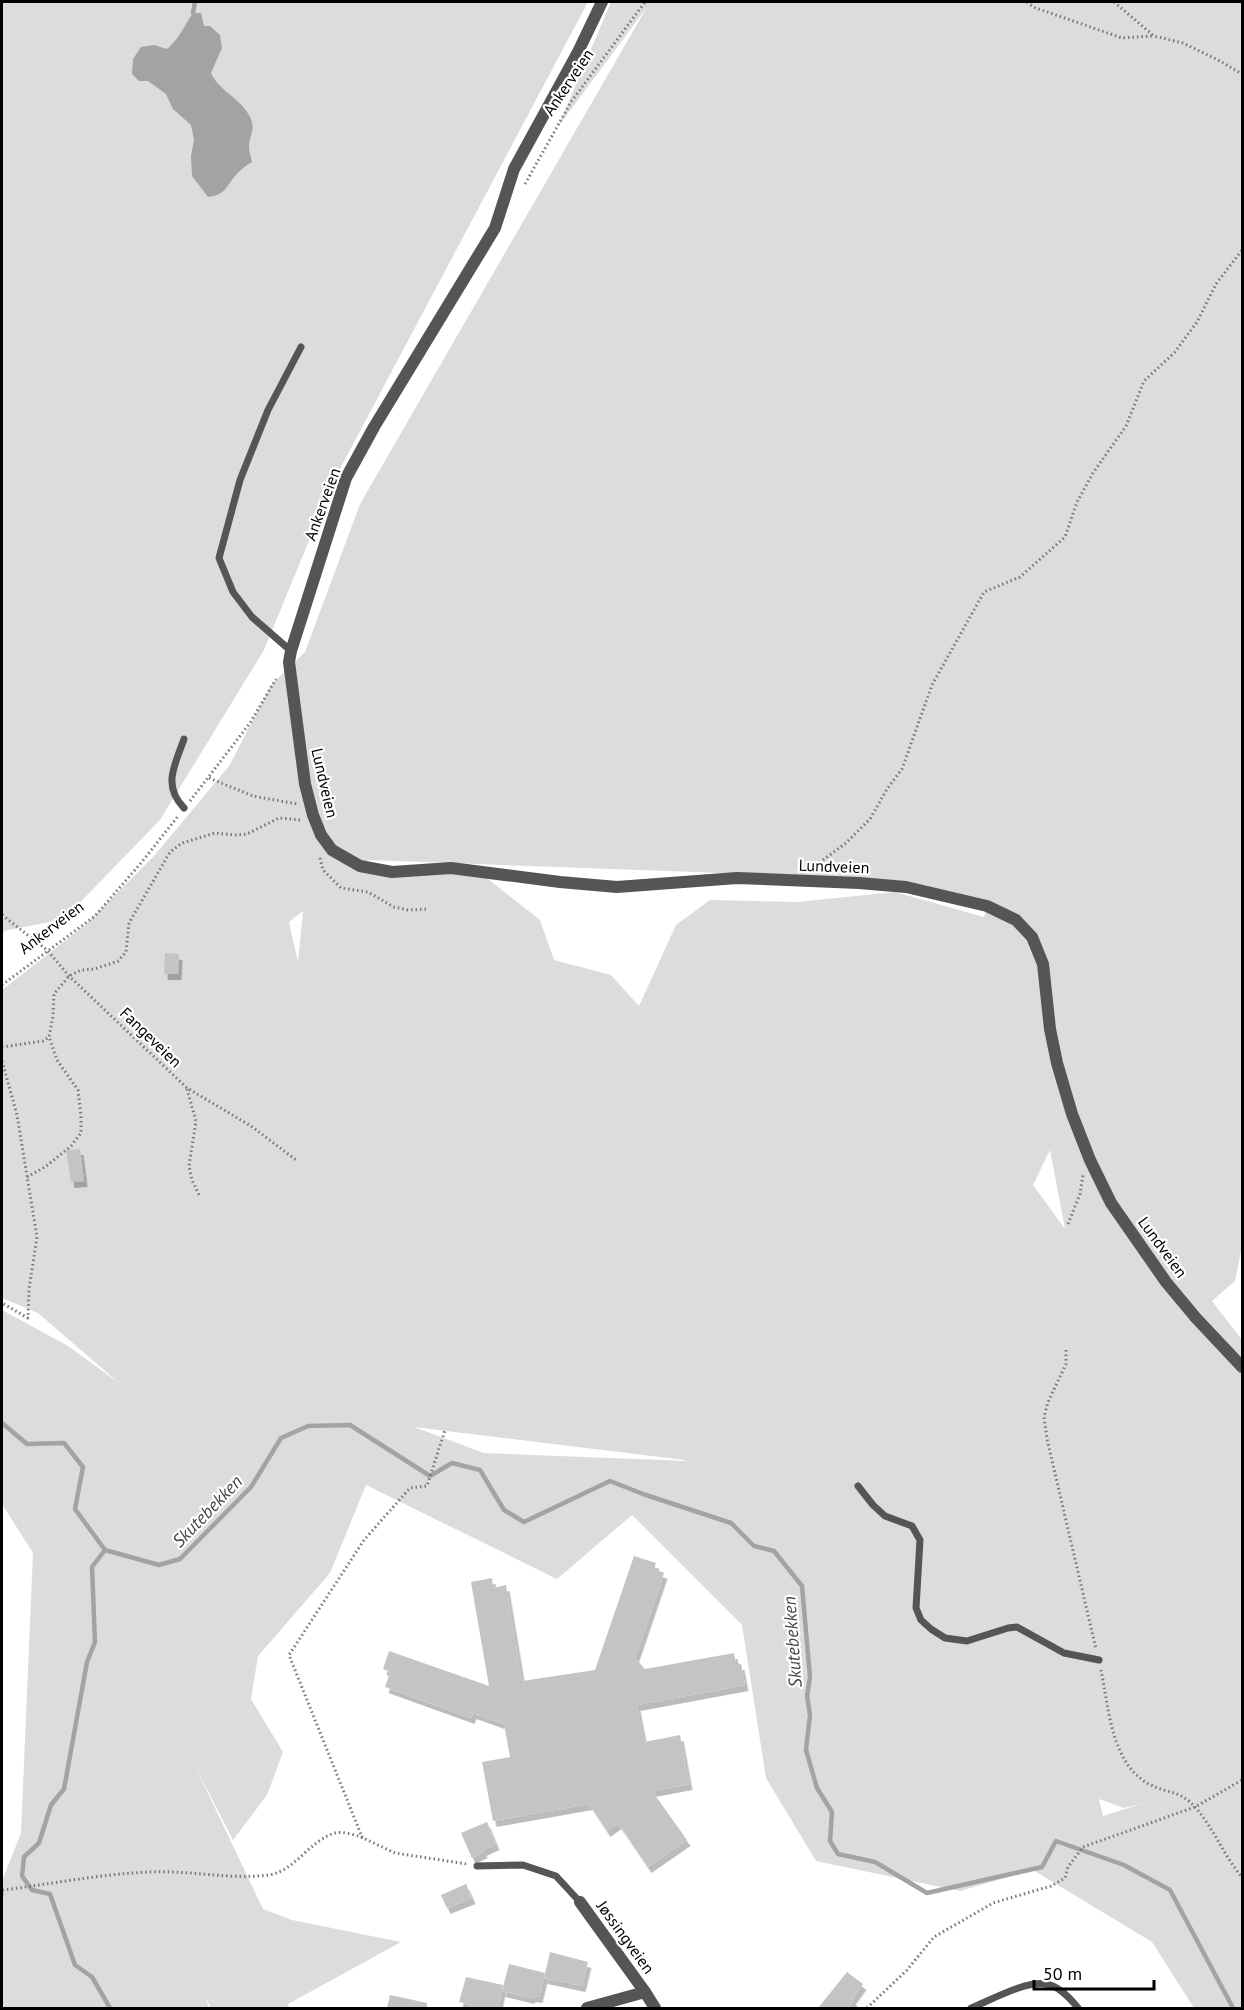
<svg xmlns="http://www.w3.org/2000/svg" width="1244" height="2010" font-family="'PT Sans',sans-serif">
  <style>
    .green { fill: #dcdcdc; fill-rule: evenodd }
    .water { fill: #a3a3a3 }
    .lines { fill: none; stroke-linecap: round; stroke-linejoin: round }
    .stream { stroke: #a3a3a3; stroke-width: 4.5 }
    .building { fill: #c4c4c4; filter: url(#shadow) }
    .path { stroke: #777; stroke-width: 3; stroke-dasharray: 1.5 3; stroke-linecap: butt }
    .lane { stroke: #555; stroke-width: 7 }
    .street { stroke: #555; stroke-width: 12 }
    .labels { text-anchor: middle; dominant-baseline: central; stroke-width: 4.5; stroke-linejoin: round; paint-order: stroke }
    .street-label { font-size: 16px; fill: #000; stroke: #fff }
    .water-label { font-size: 18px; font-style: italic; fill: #444; stroke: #fff }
  </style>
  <defs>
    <filter id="shadow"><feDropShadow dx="3.5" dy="6" stdDeviation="0" flood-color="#0004"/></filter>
  </defs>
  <rect width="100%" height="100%" fill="#fff"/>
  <g class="green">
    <polygon points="2,2 588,2 334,480 264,650 160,820 64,919 4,931 2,937"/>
    <path d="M611 2H1242V1252L1241 1251 1235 1281 1212 1301 1242 1340V2008H1194L1152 1942 1033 1870 960 1891 816 1861 766 1778 742 1625 632 1515 557 1579 366 1485 330 1573 258 1656 251 1699 283 1752 267 1795 233 1840 195 1766 263 1909 292 1920 401 1942 288 2004 289 2008H210L207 1998 208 2008H2V1881L21 1833 33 1553 2 1504V1310L68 1346 119 1383 38 1313 2 1298V990L84 926 154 856 229 766 271 685 305 652 360 504 647 7 558 127ZM368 860 832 877 987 908 984 917 895 892 797 902 710 900 676 925 639 1006 611 975 554 960 540 920 483 875 362 865ZM303 911 298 962 289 922ZM1050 1150 1065 1229 1033 1185ZM414 1427 685 1460V1461L484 1453ZM1099 1799 1124 1808 1144 1803 1103 1816Z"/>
  </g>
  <path class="water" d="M193 13H201L204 26H210L220 35 222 48 211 73C219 91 239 97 249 115 257 129 249 135 249 147 249 152 251 157 252 162 247 165 241 169 237 174 226 185 227 195 208 197L192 176 191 156 194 140 191 125 173 109 166 94 148 81H139L132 74 133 59 141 47 154 45 167 49C179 39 184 26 193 13Z"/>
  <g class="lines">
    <g class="stream">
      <polyline points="193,13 195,2"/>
      <polyline points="2,1423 27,1444 64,1443 83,1467 75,1509 105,1550"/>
      <polyline points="105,1550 159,1565 180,1559 251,1487 281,1438 308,1426 350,1425 430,1476 452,1463 480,1470 504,1510 524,1522 610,1481 643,1494 731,1523 754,1546 774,1551 802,1586 810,1677 807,1696 810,1715 806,1750 817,1788 832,1812 830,1841 838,1854 875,1862 927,1893 1042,1867 1056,1841 1124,1865 1170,1890 1233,2008"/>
      <polyline points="105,1550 92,1567 95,1642 87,1662 64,1789 51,1805 39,1843 24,1857 22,1876 32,1890 50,1894 75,1965 92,1977 110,2008"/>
    </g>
  </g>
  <g class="building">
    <polygon points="165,953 179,954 178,974 164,974"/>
    <polygon points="80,1149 84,1181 71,1182 66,1150"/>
    <polygon points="634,1556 656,1563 654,1569 664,1573 635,1658 645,1669 734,1653 736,1664 741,1664 745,1685 637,1705 644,1742 680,1735 689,1784 652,1791 687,1840 648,1867 618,1823 607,1831 589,1804 493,1821 482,1762 510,1757 504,1724 473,1713 471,1718 385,1687 390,1672 383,1669 389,1651 489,1686 471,1582 492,1578 493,1588 506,1585 522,1681 595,1670"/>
    <polygon points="487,1822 496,1844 483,1850 484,1852 472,1858 461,1833"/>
    <polygon points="466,1884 472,1898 447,1908 441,1895"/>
    <polygon points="550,1952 588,1962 582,1986 544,1978"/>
    <polygon points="509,1964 545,1973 539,1997 532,1996 531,1998 502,1991"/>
    <polygon points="847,1972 863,1984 852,1999 854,2000 848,2008 818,2008"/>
    <polygon points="466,1977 503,1985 498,2008 470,2008 471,2005 459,2002"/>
    <polygon points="390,1995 427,2003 427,2008 387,2008"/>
  </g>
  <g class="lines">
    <g class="path">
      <polyline points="1027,2 1033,7 1122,38 1152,36"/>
      <polyline points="1114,2 1154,36 1183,43 1220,61 1242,74"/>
      <polyline points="525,184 571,102 645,2"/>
      <polyline points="209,778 253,796 297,804"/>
      <polyline points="190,801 250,723 276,679"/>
      <polyline points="320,858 323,870 341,888 368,892 394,907 408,910 429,909"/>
      <polyline points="812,868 846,843 870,819 887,789 902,769 932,685 984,592 1020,577 1065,537 1077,502 1093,473 1126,426 1144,381 1175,352 1197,322 1216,284 1242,250"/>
      <polyline points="2,915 47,950 69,976 187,1088 251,1126 296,1160"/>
      <polyline points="2,985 95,916 141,863 179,815"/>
      <polyline points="2,1047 43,1041 49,1037 53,1016 54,994 69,976 81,970 95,969 118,961 126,952 129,923 170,852 182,843 215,833 235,835 247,834 279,818 301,820"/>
      <polyline points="2,1061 17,1115 37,1237 29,1289 28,1318 2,1303"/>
      <polyline points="187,1089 196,1121 189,1166 192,1180 199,1195"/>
      <polyline points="27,1177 45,1167 71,1146 81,1133 81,1116 78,1090 57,1060 49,1037"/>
      <polyline points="1068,1224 1080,1194 1083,1175"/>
      <polyline points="1066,1350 1066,1364 1048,1402 1044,1417 1047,1439 1096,1649"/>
      <path d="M1101 1670C1109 1708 1111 1766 1151 1785 1169 1794 1180 1790 1196 1808 1214 1829 1224 1856 1242 1877"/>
      <polyline points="361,1837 395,1853 467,1864"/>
      <path d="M2 1895 3 1890C52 1884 100 1874 150 1872 189 1870 229 1880 269 1875 295 1871 310 1840 335 1833 343 1831 354 1835 362 1837L289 1655 364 1540 410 1488 427 1486 445 1430"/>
      <polyline points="867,2008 907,1970 934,1937 993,1903 1051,1886 1065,1878 1068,1867 1083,1847 1195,1807 1242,1780"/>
    </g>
    <g class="lane">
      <polyline points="291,651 252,617 233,592 219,558 240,480 268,410 301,347"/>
      <path d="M184 739C175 765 162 785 184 808"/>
      <polyline points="858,1486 873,1505 885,1516 912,1526 920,1540 916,1608 921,1620 931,1629 945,1638 967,1641 1008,1628 1017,1627 1064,1653 1099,1660"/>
      <polyline points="477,1866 523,1865 556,1876 580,1902"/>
      <path d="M971 2008C989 2001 1026 1980 1046 1984 1059 1986 1070 1998 1078 2008"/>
    </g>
    <g class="street">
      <polyline points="602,2 577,54 514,169 495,228 374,427 346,478 291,651 289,662 305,784 313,815 321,835 332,850 360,866 392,872 451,868 560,882 617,887 737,878 859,883 906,887 987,906 1016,920 1032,937 1043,964 1050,1029 1057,1063 1072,1114 1090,1160 1111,1203 1166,1282 1196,1318 1242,1367"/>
      <polyline points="580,1902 645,1992 655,2008"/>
      <polyline points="587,2008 645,1992"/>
    </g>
  </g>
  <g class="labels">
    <g class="street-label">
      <text transform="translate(568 82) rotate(-56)">Ankerveien</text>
      <text transform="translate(322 504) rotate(-70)">Ankerveien</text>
      <text transform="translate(325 783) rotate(77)">Lundveien</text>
      <text transform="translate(834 866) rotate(2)">Lundveien</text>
      <text transform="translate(51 927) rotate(-37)">Ankerveien</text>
      <text transform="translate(151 1037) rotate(44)">Fangeveien</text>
      <text transform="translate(1163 1247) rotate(54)">Lundveien</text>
      <text transform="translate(626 1937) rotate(54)">Jøssingveien</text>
    </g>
    <g class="water-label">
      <text transform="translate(207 1511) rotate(-46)">Skutebekken</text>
      <text transform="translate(792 1642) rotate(-94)">Skutebekken</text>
    </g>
  </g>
  <rect width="1244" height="2010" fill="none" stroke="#000000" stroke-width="6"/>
  <path d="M1034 1980v9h120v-9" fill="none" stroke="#000000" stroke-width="3"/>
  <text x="1043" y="1980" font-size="18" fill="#000000" stroke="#ffffff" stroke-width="4.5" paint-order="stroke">50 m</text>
</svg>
